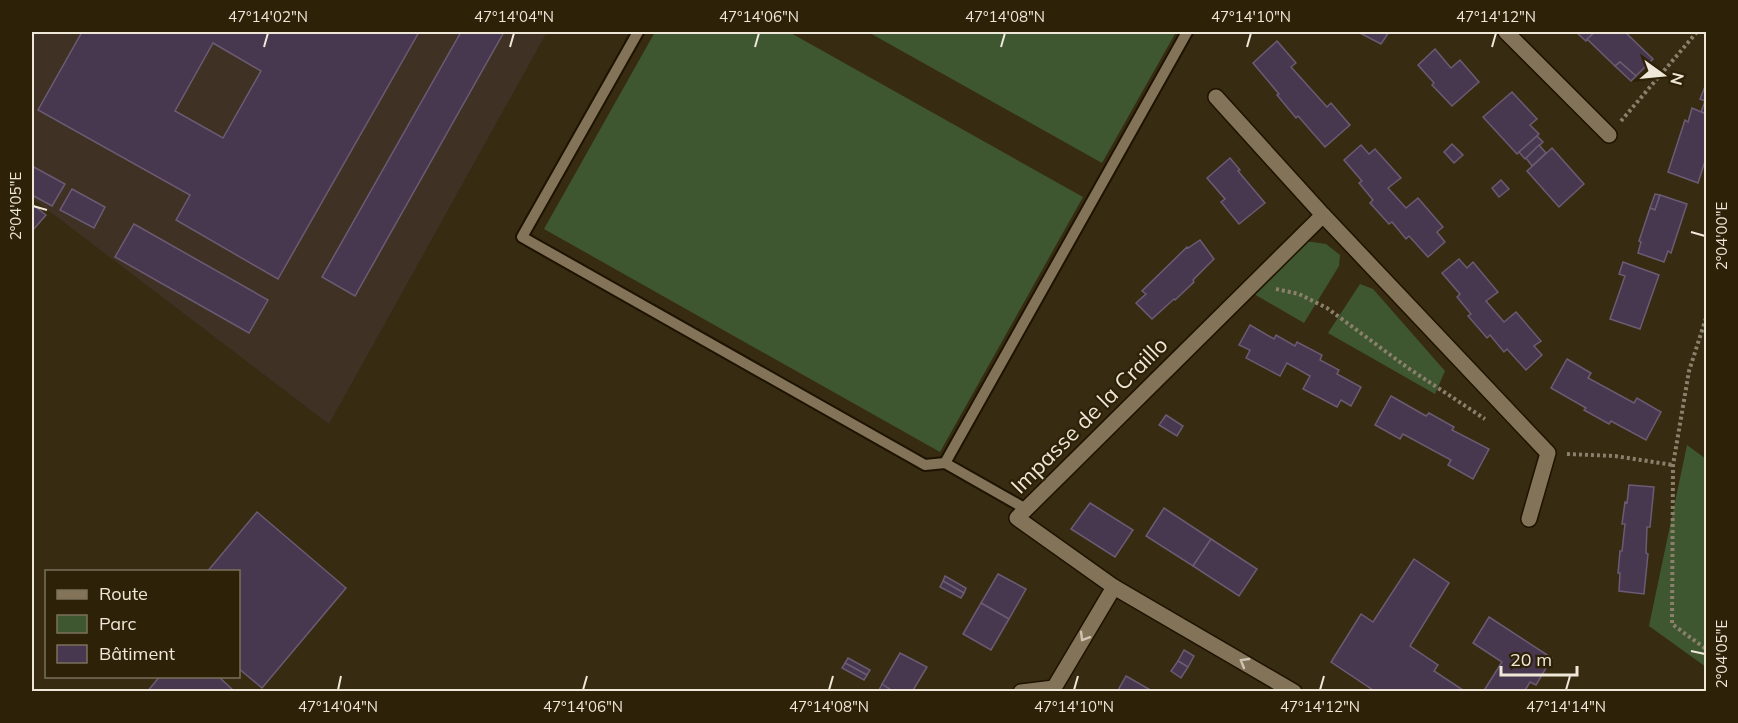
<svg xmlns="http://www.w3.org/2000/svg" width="1738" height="723" font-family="Mulish,sans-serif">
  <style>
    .industrial { fill: #3f3124 }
    .green { fill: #3f5731 }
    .building { fill: #48384f; stroke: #6b5b73; stroke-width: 1.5; fill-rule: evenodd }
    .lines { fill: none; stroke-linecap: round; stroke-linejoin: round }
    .service-casing { stroke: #1e1300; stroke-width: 14 }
    .minor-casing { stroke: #1e1300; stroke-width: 18 }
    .path { stroke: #8b806c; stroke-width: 4; stroke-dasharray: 3 3; stroke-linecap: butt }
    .service { stroke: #837459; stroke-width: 10 }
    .minor { stroke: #837459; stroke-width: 15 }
    .oneway { stroke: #cfc4b2 }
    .ticks { fill: none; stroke: #efe7d8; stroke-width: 2 }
    .labels { text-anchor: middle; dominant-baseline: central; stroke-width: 4.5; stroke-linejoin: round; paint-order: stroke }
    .street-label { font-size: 22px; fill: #efe7d8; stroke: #2d2107 }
    .neatline { fill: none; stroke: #efe7d8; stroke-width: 2 }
    .ticks-label { font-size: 15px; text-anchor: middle; fill: #efe7d8 }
  </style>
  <rect width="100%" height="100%" fill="#372b12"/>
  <polygon class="industrial" points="32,32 547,32 329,424 32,198"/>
  <g class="green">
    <polygon points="655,32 789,32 1083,197 940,452 544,229"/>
    <polygon points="868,32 1176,32 1102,163"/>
    <polygon points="1305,241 1326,244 1340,255 1339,266 1304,323 1254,294"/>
    <polygon points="1360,284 1373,289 1445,371 1435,394 1328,333"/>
    <polygon points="1687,445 1706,459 1706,667 1649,626"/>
  </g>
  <g class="building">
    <path d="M82 32H419L278 279 176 220 190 195 38 110ZM213 43 261 71 223 138 175 111Z"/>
    <polygon points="461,32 504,32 355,296 322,277"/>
    <polygon points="1358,32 1389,32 1381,44"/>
    <polygon points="1576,32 1595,32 1586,41"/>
    <polygon points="1595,32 1625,32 1653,59 1636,76 1620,62 1615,66 1587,39"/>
    <polygon points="1277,41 1296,63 1291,67 1327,107 1331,103 1350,125 1325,147 1298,116 1296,118 1277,95 1279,94 1253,63"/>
    <polygon points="1435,49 1451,68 1460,60 1479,82 1452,106 1432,85 1434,83 1418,65"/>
    <polygon points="1620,62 1636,76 1631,81 1615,66"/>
    <polygon points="1706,84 1706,114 1701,112 1705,101 1700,99"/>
    <polygon points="1512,92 1537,119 1530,125 1539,134 1517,154 1483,117"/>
    <polygon points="1692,108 1706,114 1706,158 1698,183 1668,172 1685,120 1688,122"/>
    <polygon points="1537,136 1543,142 1525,159 1519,152"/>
    <polygon points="1452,144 1463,155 1454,163 1444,152"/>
    <polygon points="1361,145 1369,154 1375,149 1401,178 1388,188 1406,208 1418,198 1443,227 1437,232 1445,242 1428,257 1409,236 1406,239 1392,222 1389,224 1370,203 1373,200 1359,183 1362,181 1344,160"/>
    <polygon points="1539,145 1546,153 1532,166 1526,158"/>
    <polygon points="1552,148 1584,184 1559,207 1527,171"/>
    <polygon points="1230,158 1240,170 1238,171 1265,203 1239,224 1221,202 1225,199 1207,178"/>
    <polygon points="32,166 65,184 52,206 32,195"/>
    <polygon points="1501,180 1509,189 1499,197 1492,188"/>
    <polygon points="72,189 105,207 94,228 60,210"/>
    <polygon points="1655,194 1660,195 1655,210 1650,208"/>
    <polygon points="1660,195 1687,204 1671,253 1668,251 1664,262 1638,253 1641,242 1639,241 1650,208 1655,210"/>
    <polygon points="32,204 46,215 32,231"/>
    <polygon points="134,224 268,300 249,333 115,257"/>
    <polygon points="1200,240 1214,259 1193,280 1194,282 1175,300 1174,299 1152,319 1136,303 1146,294 1142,291 1187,247 1188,248"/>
    <polygon points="1459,259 1467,268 1473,262 1498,292 1486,301 1504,322 1516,312 1541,341 1534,346 1542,355 1526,370 1507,349 1504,352 1490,335 1487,338 1468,316 1471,314 1457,297 1460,294 1442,273"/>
    <polygon points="1623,262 1659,275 1640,329 1610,319 1625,276 1619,274"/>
    <polygon points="1250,325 1274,339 1276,335 1295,346 1297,342 1322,355 1320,360 1339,370 1337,374 1361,387 1351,406 1341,400 1337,407 1303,389 1310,376 1287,363 1280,376 1246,358 1250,350 1239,345"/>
    <polygon points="1567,359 1591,373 1588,378 1634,403 1637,398 1661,412 1646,440 1611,421 1609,424 1584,410 1586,408 1551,388"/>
    <polygon points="1391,396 1426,416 1429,413 1454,427 1452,430 1489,449 1473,479 1448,465 1451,460 1403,434 1400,439 1375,425"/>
    <polygon points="1166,415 1183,426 1177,436 1159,425"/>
    <polygon points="1629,485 1654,487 1650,527 1647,527 1646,553 1648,554 1644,594 1619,591 1620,573 1618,573 1620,551 1622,551 1625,524 1622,524 1625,502 1627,503"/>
    <polygon points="1090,503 1133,530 1115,557 1071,529"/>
    <polygon points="1164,508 1211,539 1193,566 1146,536"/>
    <polygon points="257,512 346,588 262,688 238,668 238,572 207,572"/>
    <polygon points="1211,539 1257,569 1239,596 1193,566"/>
    <polygon points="1414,559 1449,583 1410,646 1438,665 1434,671 1463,690 1462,692 1376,692 1331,662 1361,614 1373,622"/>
    <polygon points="998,574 1026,589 1009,619 981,603"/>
    <polygon points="945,576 966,588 964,593 943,581"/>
    <polygon points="943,581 964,593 961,598 940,587"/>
    <polygon points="981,603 1009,619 991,650 963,634"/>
    <polygon points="1489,617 1552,658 1536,685 1530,682 1524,692 1483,692 1502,662 1473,643"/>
    <polygon points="1184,650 1194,656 1188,667 1178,661"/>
    <polygon points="900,653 927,667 912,692 894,692 882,684"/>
    <polygon points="848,658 870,670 867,675 845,663"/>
    <polygon points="1178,661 1188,667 1181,678 1171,671"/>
    <polygon points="845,663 867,675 864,680 842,668"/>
    <polygon points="160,676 218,676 235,692 147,692"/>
    <polygon points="1126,676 1154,692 1117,692"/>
    <polygon points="882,684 894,692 878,692"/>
  </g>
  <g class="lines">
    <defs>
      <g id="service">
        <polyline points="638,32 522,237 925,465 945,463"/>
        <polyline points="1026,509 945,463 1187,32"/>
      </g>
      <g id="minor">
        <polyline points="1506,32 1609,135"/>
        <polyline points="1216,97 1323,215"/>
        <polyline points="1021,692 1054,688 1114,587"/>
        <polyline points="1294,692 1114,587 1017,518 1323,215 1548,453 1529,519"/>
      </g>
    </defs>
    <use href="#service" class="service-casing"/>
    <use href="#minor" class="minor-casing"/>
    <g class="path">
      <polyline points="1621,121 1697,32"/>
      <polyline points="1276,289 1299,294 1327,308 1408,368 1485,419"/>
      <polyline points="1706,318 1689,371 1673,465 1672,624 1706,649"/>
      <polyline points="1567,454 1615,456 1673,465"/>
    </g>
    <use href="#service" class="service"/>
    <use href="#minor" class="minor"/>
  </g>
  <defs><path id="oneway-chevron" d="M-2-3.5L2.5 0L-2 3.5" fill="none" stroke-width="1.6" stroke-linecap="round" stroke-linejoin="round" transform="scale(1.5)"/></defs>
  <g class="oneway">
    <use href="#oneway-chevron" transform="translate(1084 637) rotate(121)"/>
    <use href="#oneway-chevron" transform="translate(1244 662) rotate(-150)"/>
  </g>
  <path class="ticks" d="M264 47 268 33M510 47 514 33M755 47 759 33M1001 47 1005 33M1247 47 1251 33M1492 47 1496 33M33 206 47 210M1691 232 1705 236M1691 651 1705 654M338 690 341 676M583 690 587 676M829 690 833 676M1074 690 1078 676M1320 690 1324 676M1566 690 1570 676"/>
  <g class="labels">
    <g class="street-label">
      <text transform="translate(1089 415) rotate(-45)">Impasse de la Craillo</text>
    </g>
  </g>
  <rect width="1738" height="723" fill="none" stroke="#2d2107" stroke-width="66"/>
  <rect x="45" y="570" width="195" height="108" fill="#2d2107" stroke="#7b705b" stroke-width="1.5"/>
  <rect x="57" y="590" width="30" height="9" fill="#837459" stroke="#7b705b" stroke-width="1.5"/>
  <text x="99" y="600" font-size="18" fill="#efe7d8">Route</text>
  <rect x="57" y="615" width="30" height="18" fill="#3f5731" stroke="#7b705b" stroke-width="1.5"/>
  <text x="99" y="630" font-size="18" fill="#efe7d8">Parc</text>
  <rect x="57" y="645" width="30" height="18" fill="#48384f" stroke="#7b705b" stroke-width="1.5"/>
  <text x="99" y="660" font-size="18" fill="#efe7d8">Bâtiment</text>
  <g transform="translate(1663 75) rotate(105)" stroke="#2d2107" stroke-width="4.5" paint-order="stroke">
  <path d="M0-4.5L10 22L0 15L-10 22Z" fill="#efe7d8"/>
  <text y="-9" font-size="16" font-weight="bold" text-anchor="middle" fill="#efe7d8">N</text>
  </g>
  <path d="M1501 666v9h76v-9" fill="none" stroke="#efe7d8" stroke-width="3"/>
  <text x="1510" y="666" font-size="18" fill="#efe7d8" stroke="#2d2107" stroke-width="4.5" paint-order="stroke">20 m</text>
  <rect x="33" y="33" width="1672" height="657" class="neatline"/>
  <g class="ticks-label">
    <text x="268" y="22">47°14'02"N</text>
    <text x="514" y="22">47°14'04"N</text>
    <text x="759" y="22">47°14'06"N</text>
    <text x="1005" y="22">47°14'08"N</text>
    <text x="1251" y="22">47°14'10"N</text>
    <text x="1496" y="22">47°14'12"N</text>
    <text transform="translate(16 206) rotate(-90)" y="5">2°04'05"E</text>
    <text transform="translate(1722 236) rotate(-90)" y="5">2°04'00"E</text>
    <text transform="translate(1722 654) rotate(-90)" y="5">2°04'05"E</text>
    <text x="338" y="712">47°14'04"N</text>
    <text x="583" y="712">47°14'06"N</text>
    <text x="829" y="712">47°14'08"N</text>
    <text x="1074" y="712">47°14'10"N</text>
    <text x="1320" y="712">47°14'12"N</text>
    <text x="1566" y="712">47°14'14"N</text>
  </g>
</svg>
